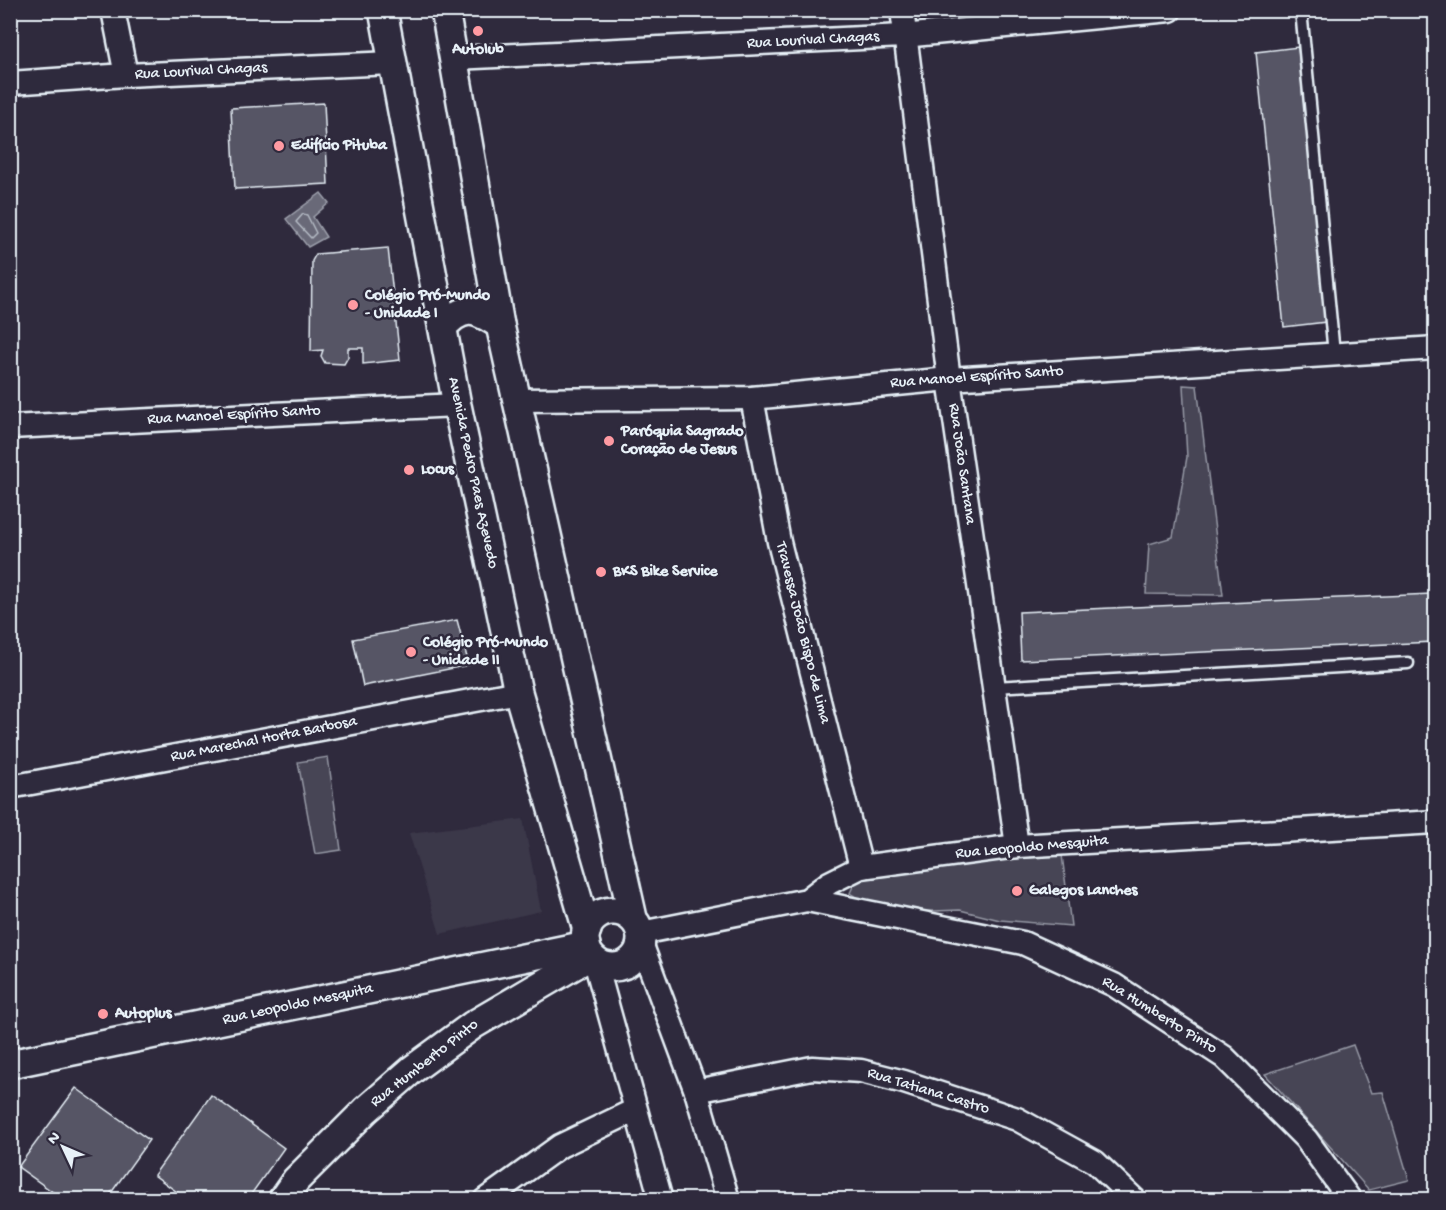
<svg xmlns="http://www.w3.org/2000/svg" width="1446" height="1210" font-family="'Gochi Hand',sans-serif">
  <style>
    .built { fill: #3b3749 }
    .green { fill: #464455; stroke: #979aa6; stroke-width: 1.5 }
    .water { fill: #696978; stroke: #9c9fab; stroke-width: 1.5 }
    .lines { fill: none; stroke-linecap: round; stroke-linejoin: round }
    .shore { stroke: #b5bbc5; stroke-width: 1.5 }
    .building { fill: #575565; stroke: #e8f1f8; stroke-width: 1.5 }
    .service-casing { stroke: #e8f1f8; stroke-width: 15 }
    .minor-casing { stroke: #e8f1f8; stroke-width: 27 }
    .tertiary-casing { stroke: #e8f1f8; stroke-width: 32 }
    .service { stroke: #2f2a3d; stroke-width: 10 }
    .minor { stroke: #2f2a3d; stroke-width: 22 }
    .tertiary { stroke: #2f2a3d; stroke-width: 27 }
    .poi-dot { fill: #ff9aa2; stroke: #2f2a3d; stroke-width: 2 }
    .labels { text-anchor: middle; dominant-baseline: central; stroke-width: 5; stroke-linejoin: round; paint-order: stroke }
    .street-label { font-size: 16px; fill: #e8f1f8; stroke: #2f2a3d }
    .poi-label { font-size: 16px; font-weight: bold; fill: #e8f1f8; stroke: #2f2a3d; text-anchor: start }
  </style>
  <rect width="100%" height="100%" fill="#2f2a3d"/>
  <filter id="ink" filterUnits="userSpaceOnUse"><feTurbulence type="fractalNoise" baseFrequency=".0167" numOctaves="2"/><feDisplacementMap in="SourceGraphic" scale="12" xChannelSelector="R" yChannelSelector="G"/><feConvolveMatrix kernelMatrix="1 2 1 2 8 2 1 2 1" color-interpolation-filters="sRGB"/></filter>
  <g filter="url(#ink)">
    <polygon class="built" points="523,819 541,911 440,934 409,833"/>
    <g class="green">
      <polygon points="1183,385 1197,386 1223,595 1146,594 1149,544 1173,537 1187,457"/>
      <polygon points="328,757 341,850 315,854 298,762"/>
      <polygon points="1062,855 1071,926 1000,920 960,910 880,913 850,893 855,882 867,877 993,861"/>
      <polygon points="1353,1045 1371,1093 1383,1092 1409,1180 1369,1190 1265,1074"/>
    </g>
    <polygon class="water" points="321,193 329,203 313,217 326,237 308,247 286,219"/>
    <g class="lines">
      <polygon class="shore" points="303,214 307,215 316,233 311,238 296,222"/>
    </g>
    <g class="building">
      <polygon points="1298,47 1326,322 1284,327 1256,52"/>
      <polygon points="324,103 328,184 235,189 231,108"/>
      <polygon points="388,248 400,360 363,364 363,348 348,348 348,357 344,364 325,363 321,356 323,350 311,351 312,261 316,254"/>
      <polygon points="1432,594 1434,642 1021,660 1019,612"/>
      <polygon points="457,620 469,665 363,686 353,639"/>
      <polygon points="76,1088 149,1140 106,1200 64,1200 18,1167"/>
      <polygon points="211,1095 284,1148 247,1200 188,1200 154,1175"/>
      <polygon points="145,1190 158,1200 139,1200"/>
      <polygon points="1436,1193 1436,1200 1413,1200 1413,1199"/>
    </g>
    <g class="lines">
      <defs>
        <g id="service">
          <polyline points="1301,10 1334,354"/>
          <polyline points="994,687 1408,663"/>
        </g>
        <g id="minor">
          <polyline points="113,10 126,75"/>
          <polyline points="902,10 949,379 1017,846"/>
          <polyline points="455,58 903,36 1170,10"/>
          <polyline points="10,83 126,75 392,63"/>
          <polyline points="752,398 779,542 861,867"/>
          <polyline points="518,400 752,398 949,379 1436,348"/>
          <polyline points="10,427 457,405"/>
          <polyline points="10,787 518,692"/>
          <polyline points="807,900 1023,943 1114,985 1224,1057 1306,1139 1350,1200"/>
          <polyline points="641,933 807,900 829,883 861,867 1017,846 1436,822"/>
          <polyline points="641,943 696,1091 728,1200"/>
          <polyline points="595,961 661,1200"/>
          <polyline points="696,1091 812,1068 861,1071 904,1082 1017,1119 1095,1162 1135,1200"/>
          <polyline points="485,1200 560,1146 635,1110"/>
        </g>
        <g id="tertiary">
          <polyline points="383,10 457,405 518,692 587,930"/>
          <polyline points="445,10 500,325 633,918"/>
          <path d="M443 327C464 304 476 309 500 325"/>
          <circle cx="613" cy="939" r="28"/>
          <polyline points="10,1064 586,945"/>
          <polyline points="282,1200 296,1180 366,1110 413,1069 473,1025 590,956"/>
        </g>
      </defs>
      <use href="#service" class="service-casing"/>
      <use href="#minor" class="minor-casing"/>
      <use href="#tertiary" class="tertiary-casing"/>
      <use href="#service" class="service"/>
      <use href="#minor" class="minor"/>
      <use href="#tertiary" class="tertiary"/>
    </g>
  </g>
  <g class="poi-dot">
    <circle cx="478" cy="31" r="6"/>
    <circle cx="279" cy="146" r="6"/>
    <circle cx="353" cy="305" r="6"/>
    <circle cx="609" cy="441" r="6"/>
    <circle cx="409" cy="470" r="6"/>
    <circle cx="601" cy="572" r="6"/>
    <circle cx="411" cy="652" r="6"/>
    <circle cx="1017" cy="891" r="6"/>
    <circle cx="103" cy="1014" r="6"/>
  </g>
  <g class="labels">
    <g class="street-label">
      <text transform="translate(813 41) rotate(-3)">Rua Lourival Chagas</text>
      <text transform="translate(201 72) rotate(-3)">Rua Lourival Chagas</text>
      <text transform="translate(977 378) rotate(-4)">Rua Manoel Espírito Santo</text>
      <text transform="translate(234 416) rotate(-3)">Rua Manoel Espírito Santo</text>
      <text transform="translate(961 464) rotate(82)">Rua João Santana</text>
      <text transform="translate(472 473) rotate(78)">Avenida Pedro Paes Azevedo</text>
      <text transform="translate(802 633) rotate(76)">Travessa João Bispo de Lima</text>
      <text transform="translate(264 740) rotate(-11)">Rua Marechal Horta Barbosa</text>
      <text transform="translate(1032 848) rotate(-5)">Rua Leopoldo Mesquita</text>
      <text transform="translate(298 1005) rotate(-12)">Rua Leopoldo Mesquita</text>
      <text transform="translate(1159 1016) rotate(32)">Rua Humberto Pinto</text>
      <text transform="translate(425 1064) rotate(-38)">Rua Humberto Pinto</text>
      <text transform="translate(928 1092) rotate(17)">Rua Tatiana Castro</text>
    </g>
    <g class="poi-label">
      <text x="478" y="50" text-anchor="middle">Autolub</text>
      <text x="291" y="146">Edifício Pituba</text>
      <text x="365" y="296">Colégio Pró-Mundo<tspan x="365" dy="18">- Unidade I</tspan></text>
      <text x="621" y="432">Paróquia Sagrado<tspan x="621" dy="18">Coração de Jesus</tspan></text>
      <text x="421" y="470">Locus</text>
      <text x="613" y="572">BKS Bike Service</text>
      <text x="423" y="643">Colégio Pró-Mundo<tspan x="423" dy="18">- Unidade II</tspan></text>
      <text x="1029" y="891">Galegos Lanches</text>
      <text x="115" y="1014">Autoplus</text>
    </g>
  </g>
  <rect width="1446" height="1210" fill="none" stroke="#2f2a3d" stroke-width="36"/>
  <rect x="18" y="18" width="1410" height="1174" fill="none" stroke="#e8f1f8" stroke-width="2" filter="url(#ink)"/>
  <g transform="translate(63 1147) rotate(314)" stroke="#2f2a3d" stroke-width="4.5" paint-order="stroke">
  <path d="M0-4.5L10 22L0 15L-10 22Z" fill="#e8f1f8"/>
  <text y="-9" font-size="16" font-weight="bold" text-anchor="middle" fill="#e8f1f8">N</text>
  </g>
</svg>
